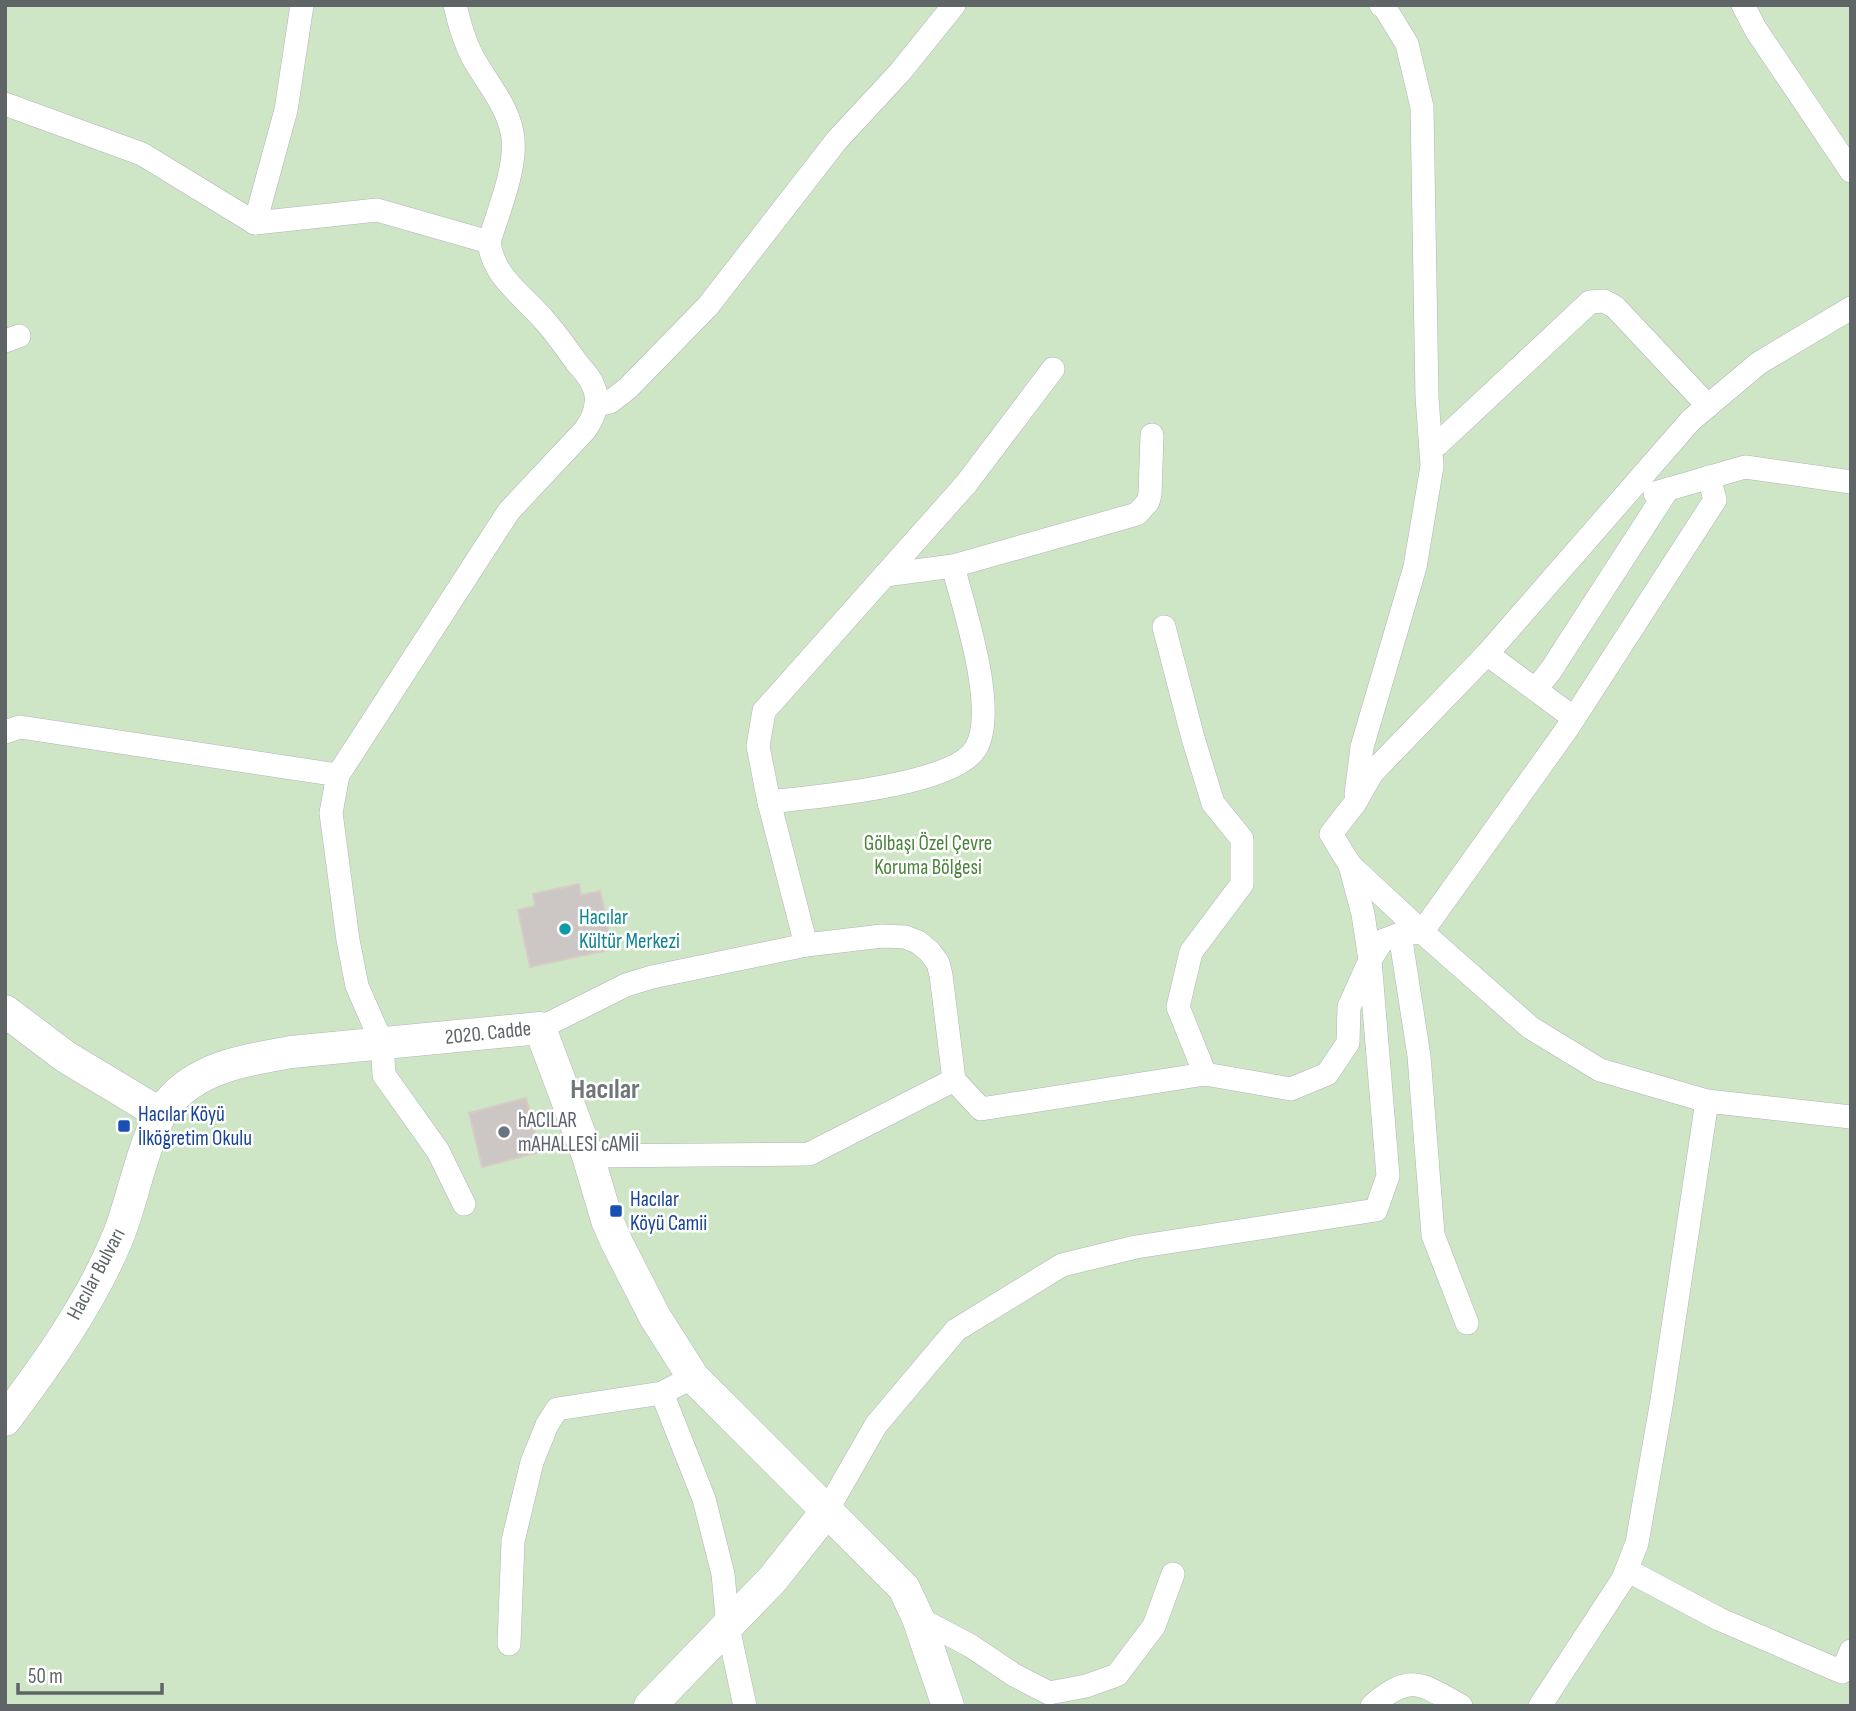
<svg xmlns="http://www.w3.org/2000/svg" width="1856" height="1711" font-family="'Sofia Sans Condensed',sans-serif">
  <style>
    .green { fill: #cfe6c6 }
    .building { fill: #ccc7c4; stroke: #d5ccc6; stroke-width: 2 }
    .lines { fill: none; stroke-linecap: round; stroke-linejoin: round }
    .street-casing { stroke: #b0b4b6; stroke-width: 24 }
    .secondary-casing { stroke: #b2b6b9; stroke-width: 33 }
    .street { stroke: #fff; stroke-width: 23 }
    .secondary { stroke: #fff; stroke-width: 32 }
    .culture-dot { fill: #0f9aa8; stroke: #fff; stroke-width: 2.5 }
    .transit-dot { fill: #1a4fb4; stroke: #fff; stroke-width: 2.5 }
    .worship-dot { fill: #6b7280; stroke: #fff; stroke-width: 2.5 }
    .labels { text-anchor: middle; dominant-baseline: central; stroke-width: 5; stroke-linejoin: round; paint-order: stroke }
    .park-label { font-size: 21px; fill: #4a8339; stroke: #fff }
    .culture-label { font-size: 21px; fill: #0d838f; stroke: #fff; text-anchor: start }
    .street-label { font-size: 21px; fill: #5f6567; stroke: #fff }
    .transit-label { font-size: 21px; fill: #164399; stroke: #fff; text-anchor: start }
    .worship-label { font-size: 21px; fill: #5b616d; stroke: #fff; text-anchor: start }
    .district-label { font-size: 28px; font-weight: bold; fill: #707779; stroke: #fff }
  </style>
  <rect width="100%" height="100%" fill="#f0ece8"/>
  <rect class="green" x="5" y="5" width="1846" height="1701"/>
  <g class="building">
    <polygon points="579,884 581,895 600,891 613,949 530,967 518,910 535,906 533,894"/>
    <polygon points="526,1098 540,1152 482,1167 469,1113"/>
  </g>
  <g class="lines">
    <defs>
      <g id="street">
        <polyline points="1743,5 1756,30 1851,171"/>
        <polyline points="5,104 142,154 255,223 377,210 489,242"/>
        <polyline points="255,223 286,110 302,5"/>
        <polyline points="5,341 19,336"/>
        <polyline points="596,405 610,402 628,388 708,306 837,140 901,71 954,5"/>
        <polyline points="1431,446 1438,444 1590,302 1604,301 1615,307 1708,406"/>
        <polyline points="1655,493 1745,467 1851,482"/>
        <polyline points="885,575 953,566 1137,514 1148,502 1150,494 1152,435"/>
        <polyline points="1164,627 1193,738 1213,803 1242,839 1242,884 1191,952 1178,1007 1205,1074"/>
        <polyline points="1487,654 1574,718"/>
        <polyline points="1536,689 1551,670 1668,489"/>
        <polyline points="5,732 20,727 338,775 331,813 348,940 357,986 382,1043 384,1075 438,1151 464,1204"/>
        <path d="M338 775 509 511 585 430C592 420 598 408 596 395 594 382 585 372 577 363 566 348 556 333 544 320 523 295 493 277 489 242 498 212 519 163 512 132 506 103 486 82 472 56 464 40 459 23 455 5"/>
        <polyline points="1356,794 1362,747 1415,567 1432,466 1427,397 1422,107 1407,44 1385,8 1381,5"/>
        <path d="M769 802C812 797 954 786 976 748 998 709 964 609 953 566"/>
        <polyline points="1350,865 1422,932 1531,1028 1600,1070 1707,1101 1851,1117"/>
        <polyline points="1400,934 1419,1056 1433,1235 1467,1323"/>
        <polyline points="806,945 769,802 758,746 764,711 966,484 1053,369"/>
        <polyline points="540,1028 626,985 652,977 806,945 882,936 905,937 918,942 929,951 938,963 941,975 954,1080 981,1109 1205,1074 1291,1089 1327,1074 1348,1043 1349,1007 1370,960 1382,941 1400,934 1422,932 1567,729 1715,500 1709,477"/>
        <polyline points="588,1156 809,1154 954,1080"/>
        <polyline points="662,1393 704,1499 723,1574 728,1627 745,1706"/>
        <polyline points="826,1512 876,1425 956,1330 1062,1265 1136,1247 1376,1210 1388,1176 1370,960 1363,914 1350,865 1331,834 1355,803 1372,773 1487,654 1691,420 1759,363 1851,308"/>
        <polyline points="1627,1570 1719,1619 1842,1672 1851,1651"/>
        <polyline points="918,1618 971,1646 1014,1675 1049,1693 1086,1686 1117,1675 1154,1626 1173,1574"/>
        <polyline points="509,1644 513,1541 532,1462 547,1425 557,1409 662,1393 693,1377"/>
        <path d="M1372 1706C1410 1672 1422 1684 1461 1706"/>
        <polyline points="1540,1706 1623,1579 1637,1543 1662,1400 1707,1101"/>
      </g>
      <g id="secondary">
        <polyline points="5,1011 66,1057 159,1113"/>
        <path d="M5 1420C47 1364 90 1304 117 1239 133 1202 145 1128 170 1101 201 1066 247 1060 291 1052L540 1028 588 1156 607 1220 617 1243 655 1317 693 1377 904 1588 918 1618 948 1706"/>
        <polyline points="650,1706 772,1580 826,1512"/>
      </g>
    </defs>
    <use href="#street" class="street-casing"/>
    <use href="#secondary" class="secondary-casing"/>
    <use href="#street" class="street"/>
    <use href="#secondary" class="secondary"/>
  </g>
  <circle class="culture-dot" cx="565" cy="929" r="7"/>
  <g class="transit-dot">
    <rect x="117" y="1119" width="14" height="14" rx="3.5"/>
    <rect x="609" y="1204" width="14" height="14" rx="3.5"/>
  </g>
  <circle class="worship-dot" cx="504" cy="1132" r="7"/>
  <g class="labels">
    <g class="park-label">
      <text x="928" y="843">Gölbaşı Özel Çevre<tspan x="928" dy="24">Koruma Bölgesi</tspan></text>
    </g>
    <g class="culture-label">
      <text x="579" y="917">Hacılar<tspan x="579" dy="24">Kültür Merkezi</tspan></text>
    </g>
    <g class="street-label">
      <text transform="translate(488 1033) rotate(-6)">2020. Cadde</text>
      <text transform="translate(96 1274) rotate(-62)">Hacılar Bulvarı</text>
    </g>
    <g class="transit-label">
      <text x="138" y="1114">Hacılar Köyü<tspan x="138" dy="24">İlköğretim Okulu</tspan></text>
      <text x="630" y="1199">Hacılar<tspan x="630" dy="24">Köyü Camii</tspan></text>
    </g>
    <g class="worship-label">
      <text x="518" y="1120">hACILAR<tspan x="518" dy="24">mAHALLESİ cAMİİ</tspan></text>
    </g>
    <g class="district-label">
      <text x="605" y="1089">Hacılar</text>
    </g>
  </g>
  <rect width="1856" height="1711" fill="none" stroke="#5f6567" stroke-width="14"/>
  <path d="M18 1683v10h144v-10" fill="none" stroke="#5f6567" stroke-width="3.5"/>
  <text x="28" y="1683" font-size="21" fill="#5f6567" stroke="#ffffff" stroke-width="5" paint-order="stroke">50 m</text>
</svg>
